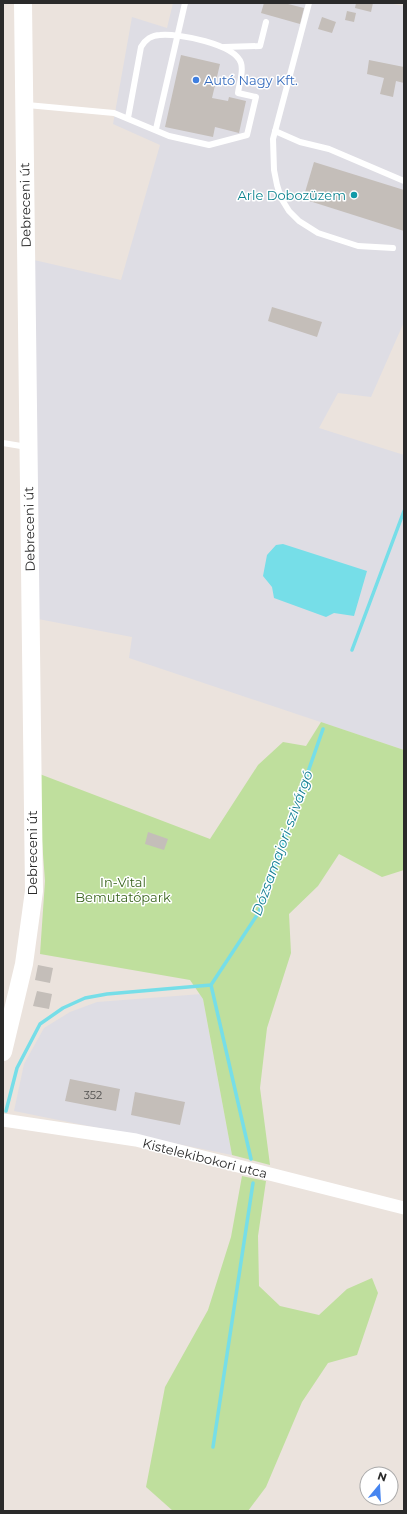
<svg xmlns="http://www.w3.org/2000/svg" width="407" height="1514" font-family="Montserrat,sans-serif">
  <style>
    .industrial { fill: #dedde4 }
    .green { fill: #bfdf9d }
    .water { fill: #76dee8 }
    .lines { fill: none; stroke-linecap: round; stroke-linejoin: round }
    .stream { stroke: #76dee8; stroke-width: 3.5 }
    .building { fill: #c4beb9 }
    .lane { stroke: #fff; stroke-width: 6 }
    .street { stroke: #fff; stroke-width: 13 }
    .secondary { stroke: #fff; stroke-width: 18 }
    .shop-dot { fill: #3f7fe0; stroke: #fff; stroke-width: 1.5 }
    .culture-dot { fill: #0f9aa8; stroke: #fff; stroke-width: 1.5 }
    .labels { text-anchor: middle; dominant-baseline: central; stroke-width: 3; stroke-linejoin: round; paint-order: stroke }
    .number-label { font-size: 11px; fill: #504f4e }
    .shop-label { font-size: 13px; fill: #366cbe; stroke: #fff; text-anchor: start }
    .culture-label { font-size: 13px; fill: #0d838f; stroke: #fff; text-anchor: end }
    .street-label { font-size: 13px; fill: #2a2a2a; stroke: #fff }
    .park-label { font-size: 13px; fill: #39641e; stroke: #fff }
    .water-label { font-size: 14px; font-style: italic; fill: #157f94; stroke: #fff }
  </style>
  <rect width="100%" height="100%" fill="#ebe3dd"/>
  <g class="industrial">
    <polygon points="173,3 387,3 404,6 404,322 371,397 338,393 319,428 404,455 404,750 129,658 132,637 38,619 34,260 121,280 160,145 113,124 132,17 167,28"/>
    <polygon points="202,994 232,1155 14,1111 24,1064 44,1028 70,1012 97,1002"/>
  </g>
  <g class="green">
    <polygon points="321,722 404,750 404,870 382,877 339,854 318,886 289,914 291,953 267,1028 260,1088 270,1165 232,1155 203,999 190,980 40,954 45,881 37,773 210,839 258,765 283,742 306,746"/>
    <polygon points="242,1176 266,1181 258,1236 259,1286 280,1306 319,1315 347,1289 372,1278 378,1293 357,1355 328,1363 302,1402 266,1487 248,1511 173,1511 146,1487 165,1387 208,1310 231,1237"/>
  </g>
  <polygon class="water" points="283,544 367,571 354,616 334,613 326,617 274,598 272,587 263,576 267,555 276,545"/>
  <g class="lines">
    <g class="stream">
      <polyline points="352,650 404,511"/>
      <polyline points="211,985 251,1159"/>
      <polyline points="6,1111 17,1068 40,1024 63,1008 85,998 107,994 211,985 259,912 323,729"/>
      <polyline points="213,1447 253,1183"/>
    </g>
  </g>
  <g class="building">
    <polygon points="264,3 284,3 304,8 300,24 261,13"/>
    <polygon points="356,3 373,3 371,12 355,8"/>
    <polygon points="347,11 356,13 354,22 345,20"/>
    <polygon points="322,17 336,22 332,33 318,29"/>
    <polygon points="181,55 220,64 212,98 228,101 229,97 246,101 239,133 215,127 213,137 165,127"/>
    <polygon points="369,60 404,67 404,83 396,81 393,97 380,94 384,78 367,74"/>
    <polygon points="314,162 404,190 404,231 303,199"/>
    <polygon points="272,307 322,322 317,337 268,321"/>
    <polygon points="148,832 168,839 164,850 145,844"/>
    <polygon points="38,965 53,968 50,983 35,980"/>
    <polygon points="37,991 52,994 49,1009 33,1006"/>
    <polygon points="70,1079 120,1089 116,1111 65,1101"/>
    <polygon points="135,1092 185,1102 180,1125 131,1115"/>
  </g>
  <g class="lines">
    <g class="lane">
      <polyline points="309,3 273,139 274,170 277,185 281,198 289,211 299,221 318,233 358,246 393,248"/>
      <polyline points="224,47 260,46 266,22"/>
      <path d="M27 105 114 113 169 136 209 145 247 135 256 97 238 93C239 84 244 72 241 63 235 44 178 33 160 35 152 35 145 40 141 47L128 118"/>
      <polyline points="156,129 185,3"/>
      <polyline points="275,131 300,142 329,149 404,181"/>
      <polyline points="3,443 27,447"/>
    </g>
    <polyline class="street" points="3,1120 136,1140 404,1208"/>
    <polyline class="secondary" points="3,1052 24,964 34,891 23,3"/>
  </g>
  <circle class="shop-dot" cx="196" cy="80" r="4"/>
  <circle class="culture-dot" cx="354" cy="195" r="4"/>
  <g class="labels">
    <g class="number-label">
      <text x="93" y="1095">352</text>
    </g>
    <g class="shop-label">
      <text x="204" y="80">Autó Nagy Kft.</text>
    </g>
    <g class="culture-label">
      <text x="346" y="195">Arle Dobozüzem</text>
    </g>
    <g class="street-label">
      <text transform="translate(25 205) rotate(-91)">Debreceni út</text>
      <text transform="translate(29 529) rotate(-91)">Debreceni út</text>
      <text transform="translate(32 853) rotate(-90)">Debreceni út</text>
      <text transform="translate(205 1158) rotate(14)">Kistelekibokori utca</text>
    </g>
    <g class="park-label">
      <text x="123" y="882">In-Vital<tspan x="123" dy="15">Bemutatópark</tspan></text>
    </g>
    <g class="water-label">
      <text transform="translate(282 843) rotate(-70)">Dózsamajori-szivárgó</text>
    </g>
  </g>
  <rect width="407" height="1514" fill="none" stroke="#2a2a2a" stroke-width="8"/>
  <g transform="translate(379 1486) rotate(18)"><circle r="19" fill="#ffffff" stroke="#aaaaaa"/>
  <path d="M0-3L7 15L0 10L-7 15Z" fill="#4685f0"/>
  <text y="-6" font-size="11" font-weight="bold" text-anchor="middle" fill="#2a2a2a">N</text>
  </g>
</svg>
